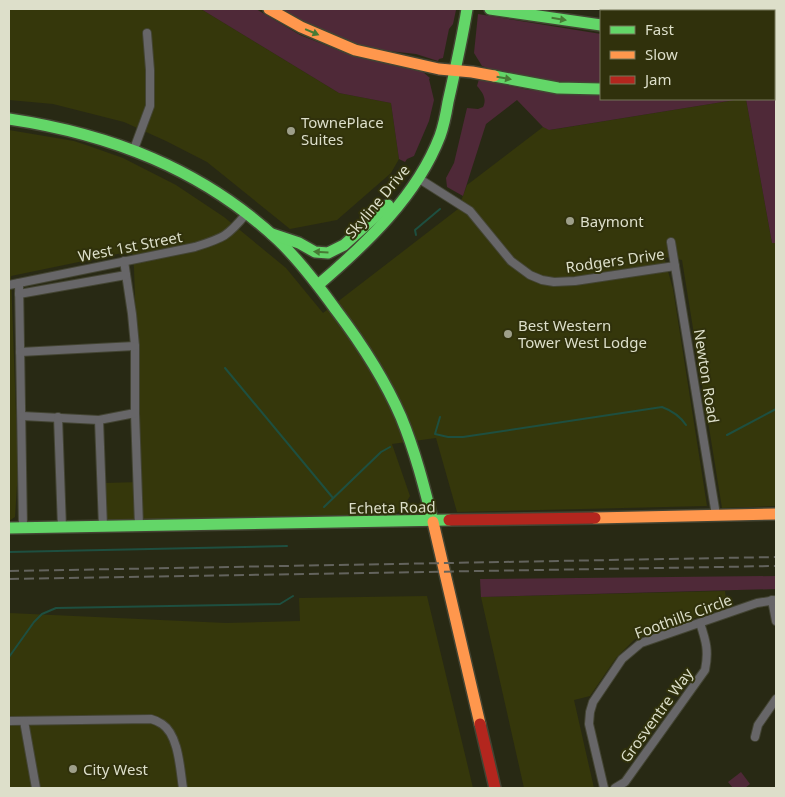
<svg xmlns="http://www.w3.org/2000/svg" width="785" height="797" font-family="'Noto Sans',sans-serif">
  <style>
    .built { fill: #35370b }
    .green { fill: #4f2938 }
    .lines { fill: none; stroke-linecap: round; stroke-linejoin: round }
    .stream { stroke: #1e4f40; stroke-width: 2 }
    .street-casing { stroke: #434433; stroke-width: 10 }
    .fast-casing { stroke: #434433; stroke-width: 14 }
    .slow-casing { stroke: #434433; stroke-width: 14 }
    .jam-casing { stroke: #434433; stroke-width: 14 }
    .street { stroke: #676668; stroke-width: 8 }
    .fast { stroke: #63d668; stroke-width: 11 }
    .slow { stroke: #ff974d; stroke-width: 11 }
    .jam { stroke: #b3261e; stroke-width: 11 }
    .rail { stroke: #63635d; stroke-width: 2; stroke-dasharray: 10 5; stroke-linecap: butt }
    .oneway { fill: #477b35 }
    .poi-dot { fill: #9e9f8a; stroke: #30310c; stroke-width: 2 }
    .labels { text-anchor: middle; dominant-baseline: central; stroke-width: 4; stroke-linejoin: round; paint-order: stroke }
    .poi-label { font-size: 15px; fill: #dddfca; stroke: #30310c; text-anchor: start }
    .street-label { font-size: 15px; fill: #dddfca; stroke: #30310c }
  </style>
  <rect width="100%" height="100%" fill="#282914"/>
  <g class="built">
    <polygon points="9,9 201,9 339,93 391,103 399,159 391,173 337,220 290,229 207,162 166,141 124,122 53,104 9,100"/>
    <polygon points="741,99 746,99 772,243 776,243 776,506 722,508 682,260 664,257 673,289 707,506 457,512 436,438 392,444 410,496 404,506 396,514 107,520 104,483 141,482 134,268 132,251 11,276 18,470 15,517 9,521 9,130 74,141 89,146 123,158 176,185 224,217 286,268 323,313 458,209 467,185 543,127 550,130"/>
    <polygon points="725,591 727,607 635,639 616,658 590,696 574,700 594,788 524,788 481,597"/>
    <polygon points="427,596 473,788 9,788 9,613 226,623 300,621 299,598"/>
  </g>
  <g class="green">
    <polygon points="201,9 256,9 300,35 353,56 423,72 430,78 429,79 434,100 429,121 414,156 407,159 405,162 399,159 391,103 339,93"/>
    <polygon points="277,9 449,9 456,10 453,24 449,29 443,58 439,59 438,61 416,54 370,49 335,38"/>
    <path d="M478 14 601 34V82C561 83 519 80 482 66L474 53Z"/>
    <polygon points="774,68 776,68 776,243 772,243 746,99 774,99"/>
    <path d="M479 79 529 90 601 92V99H741L549 130 543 127 517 100 486 124 463 196 447 187 446 178 454 163 467 108 478 109 483 107C487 99 483 93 477 86Z"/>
    <polygon points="776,576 776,589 481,597 480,579"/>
    <polygon points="741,772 750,784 745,788 733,788 728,782"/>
  </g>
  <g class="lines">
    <g class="stream">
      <polyline points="416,235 415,230 440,209"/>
      <polyline points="225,368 333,498"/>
      <path d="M440 417 435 434 448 437H463L662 407C673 411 680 416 686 425"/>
      <polyline points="727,435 776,409"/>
      <polyline points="324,507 381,452 390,447"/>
      <polyline points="9,552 287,546"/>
      <polyline points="9,657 34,622 42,614 56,608 280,604 293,596"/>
    </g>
    <defs>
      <g id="street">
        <polyline points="134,149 150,106 150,70 147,33"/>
        <polyline points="418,178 470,211 511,261 530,275 542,280 554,282 575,281 675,266"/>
        <polyline points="671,242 716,515"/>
        <polyline points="124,261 132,314 135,346 135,413 139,526"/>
        <polyline points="19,283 23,528"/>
        <path d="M9 285 195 247C223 238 227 237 246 214"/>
        <polyline points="19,294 126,275"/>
        <polyline points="20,352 135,346"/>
        <polyline points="22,416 99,420 135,413"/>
        <polyline points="58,417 62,528"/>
        <polyline points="99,420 103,527"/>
        <polyline points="772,600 776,621"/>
        <path d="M9 721 151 719C155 720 159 722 162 724 179 735 180 770 183 788"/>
        <polyline points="24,721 36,788"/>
        <polyline points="755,737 758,725 776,699"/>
        <polyline points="604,788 589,724 590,712 593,702 622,659 641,643 757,603 776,600"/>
        <path d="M615 788 625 782 705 670C709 651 706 641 700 623"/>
      </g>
      <g id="fast">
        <polyline points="490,9 601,25"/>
        <polyline points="633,9 663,11"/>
        <polyline points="774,18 776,18"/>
        <polyline points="774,39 776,39"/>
        <polyline points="494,76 558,88 601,89"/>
        <path d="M9 119C110 134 202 169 278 240 300 261 318 285 336 310 361 343 384 378 401 417 415 451 424 486 433 522"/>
        <polyline points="272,234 299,243 315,252 328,253 344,245 388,205"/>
        <path d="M318 285C366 244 417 196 440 136 444 125 446 114 448 102 455 71 462 40 467 9"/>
        <polyline points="9,528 449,520"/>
      </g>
      <g id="slow">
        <polyline points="269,9 301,27 355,50 439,69 472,72 494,76"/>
        <polyline points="595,518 776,514"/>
        <polyline points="433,522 480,724"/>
      </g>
      <g id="jam">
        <polyline points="774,65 776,65"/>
        <polyline points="449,520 595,518"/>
        <polyline points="480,724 495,788"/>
      </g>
    </defs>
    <use href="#street" class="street-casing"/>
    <use href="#fast" class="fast-casing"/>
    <use href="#slow" class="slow-casing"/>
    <use href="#jam" class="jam-casing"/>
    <use href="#street" class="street"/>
    <use href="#fast" class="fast"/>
    <use href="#slow" class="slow"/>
    <use href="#jam" class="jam"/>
    <g class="rail">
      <polyline points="9,571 776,557"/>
      <polyline points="9,579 776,566"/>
    </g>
  </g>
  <defs><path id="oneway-solid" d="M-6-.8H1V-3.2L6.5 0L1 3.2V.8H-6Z" transform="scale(1.25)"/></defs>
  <g class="oneway">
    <use href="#oneway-solid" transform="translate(559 19) rotate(9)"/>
    <use href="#oneway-solid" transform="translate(312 32) rotate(23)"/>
    <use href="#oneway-solid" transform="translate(504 78) rotate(10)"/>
    <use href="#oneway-solid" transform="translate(321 252) rotate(-177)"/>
  </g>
  <g class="poi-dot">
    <circle cx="291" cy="131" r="5"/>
    <circle cx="570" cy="221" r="5"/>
    <circle cx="508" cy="334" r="5"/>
    <circle cx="73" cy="769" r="5"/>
  </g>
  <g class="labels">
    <g class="poi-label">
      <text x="301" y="122">TownePlace<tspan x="301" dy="17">Suites</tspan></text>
      <text x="580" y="221">Baymont</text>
      <text x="518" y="325">Best Western<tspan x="518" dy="17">Tower West Lodge</tspan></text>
      <text x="83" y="769">City West</text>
    </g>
    <g class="street-label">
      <text transform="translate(377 201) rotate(-50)">Skyline Drive</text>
      <text transform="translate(130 246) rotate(-11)">West 1st Street</text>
      <text transform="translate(615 260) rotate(-8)">Rodgers Drive</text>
      <text transform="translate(707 376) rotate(81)">Newton Road</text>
      <text transform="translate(392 507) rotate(-1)">Echeta Road</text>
      <text transform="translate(683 616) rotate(-20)">Foothills Circle</text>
      <text transform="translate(656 715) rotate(-54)">Grosventre Way</text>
    </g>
  </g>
  <rect width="785" height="797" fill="none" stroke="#dddfca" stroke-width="20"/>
  <rect x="600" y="10" width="175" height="90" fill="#30310c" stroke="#757758"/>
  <rect x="610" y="26" width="25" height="8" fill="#63d668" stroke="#757758"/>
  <text x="645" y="35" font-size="15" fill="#dddfca">Fast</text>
  <rect x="610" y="51" width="25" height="8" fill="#ff974d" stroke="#757758"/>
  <text x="645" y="60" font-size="15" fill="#dddfca">Slow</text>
  <rect x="610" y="76" width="25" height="8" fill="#b3261e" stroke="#757758"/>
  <text x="645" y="85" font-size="15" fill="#dddfca">Jam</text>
</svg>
